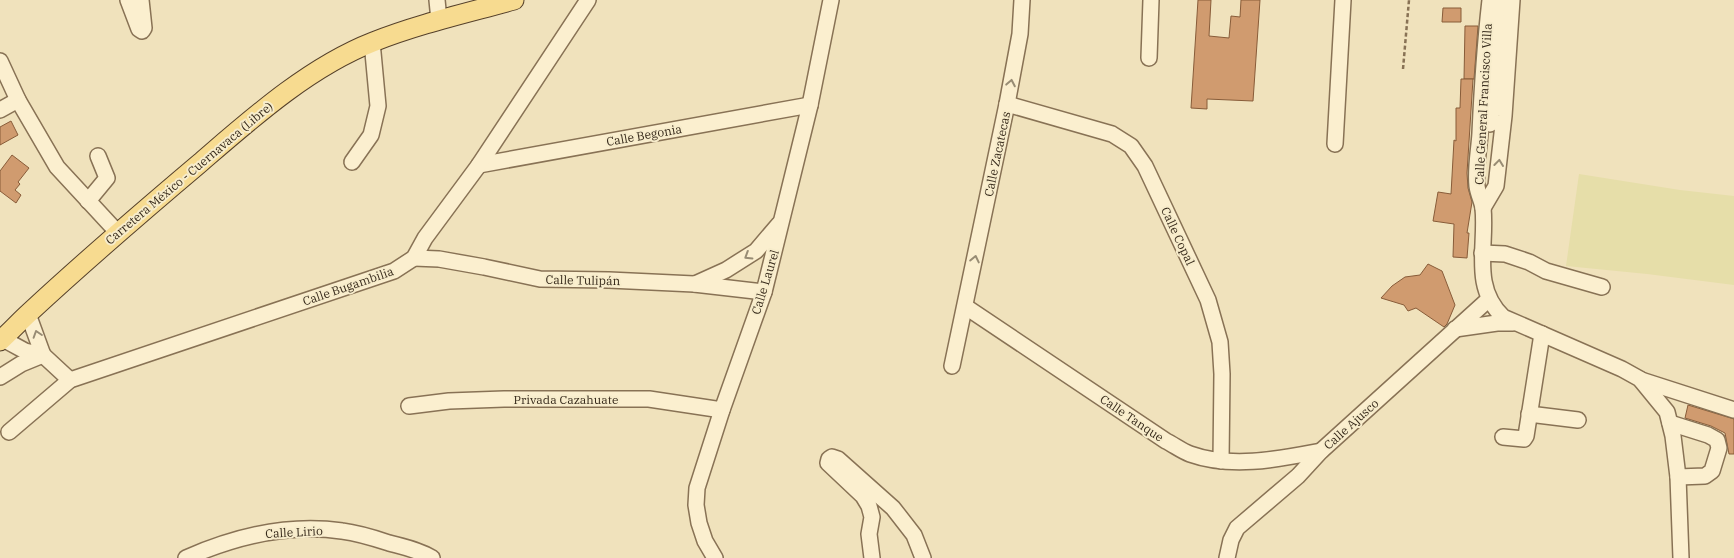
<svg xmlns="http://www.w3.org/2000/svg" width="1734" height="558" font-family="'IBM Plex Serif',serif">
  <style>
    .farmland { fill: #e6dea9 }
    .building { fill: #d09b6f; stroke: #885c39 }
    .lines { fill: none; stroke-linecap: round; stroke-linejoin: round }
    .minor-casing { stroke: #887255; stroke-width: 18 }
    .major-casing { stroke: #55402a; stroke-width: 21 }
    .path { stroke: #887255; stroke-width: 2.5; stroke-dasharray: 4 2.5; stroke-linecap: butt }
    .minor { stroke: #fbefcf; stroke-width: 15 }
    .major { stroke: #f7db90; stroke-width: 19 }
    .oneway { stroke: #988c74 }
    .labels { text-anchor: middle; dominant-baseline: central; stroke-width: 4; stroke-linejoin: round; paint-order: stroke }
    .street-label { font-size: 12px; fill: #36291a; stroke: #f7eccb }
  </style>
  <rect width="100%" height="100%" fill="#f0e2bc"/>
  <polygon class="farmland" points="1579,174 1680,190 1734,196 1734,285 1647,274 1566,266"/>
  <g class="building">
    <polygon points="1198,0 1211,0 1209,36 1229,38 1231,16 1240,17 1241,0 1260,0 1253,101 1207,99 1207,109 1191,108"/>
    <polygon points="1443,8 1461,8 1461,22 1442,22"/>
    <polygon points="1465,26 1478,26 1474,79 1464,79"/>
    <polygon points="1461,79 1473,79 1467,173 1468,188 1472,202 1467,233 1469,233 1467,258 1453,257 1454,224 1433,221 1438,192 1451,194 1454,140 1456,141 1456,108 1460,108"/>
    <polygon points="11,121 18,135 0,145 0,127"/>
    <polygon points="12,155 29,168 18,182 20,184 15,190 21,195 16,203 0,191 0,171"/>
    <polygon points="1428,264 1442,271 1455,305 1447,324 1444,327 1416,308 1408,311 1404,305 1381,298 1392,286 1405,277 1420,275"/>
    <polygon points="1688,405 1734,419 1734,454 1729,454 1725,433 1711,426 1685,418"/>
  </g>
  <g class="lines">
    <defs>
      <g id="minor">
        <polyline points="128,0 139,29 142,31 144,28 141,0"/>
        <polyline points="437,0 439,20"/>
        <path d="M1490 0C1485 44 1482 88 1480 133 1479 150 1475 169 1477 186 1478 194 1482 201 1483 208 1487 246 1471 286 1503 317L1622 369 1640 379 1667 412 1673 436 1678 477 1681 558"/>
        <polyline points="1149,58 1151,0"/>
        <polyline points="0,61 18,100 57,167 118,233"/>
        <polyline points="1007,104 1112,134 1131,146 1145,166 1208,300 1220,342 1222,374 1221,461"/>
        <polyline points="0,110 18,100"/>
        <polyline points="1490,124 1501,0"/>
        <polyline points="1335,144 1343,0"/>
        <polyline points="352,162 371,135 378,106 372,42"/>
        <polyline points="479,165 810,105"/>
        <polyline points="88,201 107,178 98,156"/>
        <polyline points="1483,208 1496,186 1504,116 1512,0"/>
        <polyline points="1482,253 1505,254 1529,262 1546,271 1602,287"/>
        <polyline points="414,258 439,259 484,267 540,279 609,280 694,284 764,292"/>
        <polyline points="695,284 726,270 756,251 779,224"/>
        <path d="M966 307 1166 441C1174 445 1182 451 1190 454 1232 469 1279 459 1321 451"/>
        <polyline points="28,314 43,355"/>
        <polyline points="1455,329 1497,323 1513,323"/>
        <polyline points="3,339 25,351 43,355 70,380"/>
        <polyline points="952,366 1007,104 1020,34 1022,0"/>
        <polyline points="0,377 21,364 43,355"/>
        <polyline points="1641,380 1734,410"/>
        <polyline points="409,406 449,401 504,399 649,399 722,410"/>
        <polyline points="1529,414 1578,420"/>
        <polyline points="1670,423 1708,435 1717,440 1719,448 1712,471 1705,476 1678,477"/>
        <polyline points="9,432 70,380 394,271 414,258 425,238 479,165 588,0"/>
        <polyline points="1503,437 1524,439 1526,436 1542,334"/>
        <path d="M186 558C234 537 289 523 342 531 358 533 374 538 389 543 404 547 419 550 432 558"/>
        <polyline points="715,558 705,541 699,523 696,505 697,488 722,410 764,292 810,105 831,0"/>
        <polyline points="872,558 869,534 872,517 869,506 863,496 828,463 829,459 832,457 838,459 893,508 914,535 923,558"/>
        <polyline points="1227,558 1231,540 1237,528 1298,476 1321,451 1489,299"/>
      </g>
      <path id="major" d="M0 341C10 332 19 322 30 312 85 261 142 212 200 163 251 119 309 67 373 42 418 24 467 13 514 0"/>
    </defs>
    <use href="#minor" class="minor-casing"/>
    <use href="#major" class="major-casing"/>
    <polyline class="path" points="1403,69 1409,0"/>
    <use href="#minor" class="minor"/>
    <use href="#major" class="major"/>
  </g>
  <defs><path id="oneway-chevron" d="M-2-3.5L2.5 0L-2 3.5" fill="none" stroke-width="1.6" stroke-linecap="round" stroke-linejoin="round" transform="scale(1.25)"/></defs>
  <g class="oneway">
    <use href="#oneway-chevron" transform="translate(1011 83) rotate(-79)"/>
    <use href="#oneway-chevron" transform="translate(1499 163) rotate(-83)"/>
    <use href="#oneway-chevron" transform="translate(748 256) rotate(148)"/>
    <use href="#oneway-chevron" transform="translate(975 259) rotate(-78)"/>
    <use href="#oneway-chevron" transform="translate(37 334) rotate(-108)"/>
  </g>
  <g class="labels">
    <g class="street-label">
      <text transform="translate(1483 104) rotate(-87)">Calle General Francisco Villa</text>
      <text transform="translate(644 135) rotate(-10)">Calle Begonia</text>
      <text transform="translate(997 154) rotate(-78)">Calle Zacatecas</text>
      <text transform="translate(189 173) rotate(-40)">Carretera México - Cuernavaca (Libre)</text>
      <text transform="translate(1178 236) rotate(65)">Calle Copal</text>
      <text transform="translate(583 280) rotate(1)">Calle Tulipán</text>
      <text transform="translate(765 282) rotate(-73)">Calle Laurel</text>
      <text transform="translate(348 286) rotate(-19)">Calle Bugambilia</text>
      <text x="566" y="399">Privada Cazahuate</text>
      <text transform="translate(1132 418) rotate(34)">Calle Tanque</text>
      <text transform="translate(1351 424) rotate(-42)">Calle Ajusco</text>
      <text transform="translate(294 532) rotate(-3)">Calle Lirio</text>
    </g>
  </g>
</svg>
